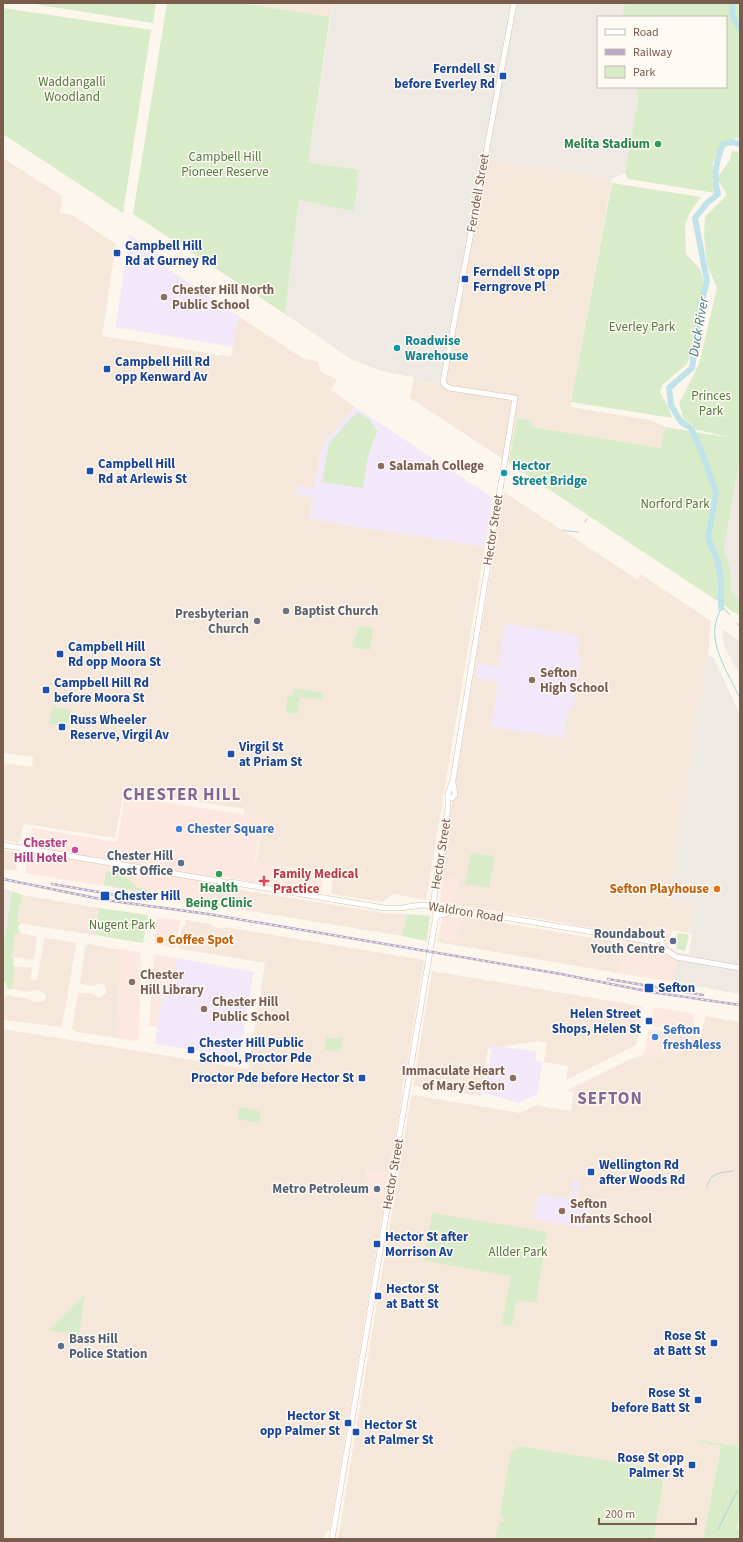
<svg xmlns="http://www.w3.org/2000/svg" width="743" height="1542" font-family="'Source Sans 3',sans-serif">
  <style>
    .residential { fill: #f5e8da }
    .commercial { fill: #fde8e0 }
    .industrial { fill: #efe9e4 }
    .education { fill: #f3e8fa }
    .green { fill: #d8ecc9 }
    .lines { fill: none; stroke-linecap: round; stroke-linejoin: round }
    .stream { stroke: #a5d3da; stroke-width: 1 }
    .river { stroke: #bfe3e8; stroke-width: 6 }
    .secondary-casing { stroke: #d6c0b0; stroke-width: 6 }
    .secondary { stroke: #fff; stroke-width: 5 }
    .rail-casing { stroke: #b9a8c9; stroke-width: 2.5 }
    .rail { stroke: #fffaf3; stroke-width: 1; stroke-dasharray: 3; stroke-linecap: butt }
    .transit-dot { fill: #1a4fb4; stroke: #fffaf3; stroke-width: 1.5 }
    .leisure-dot { fill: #2e9e5b; stroke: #fffaf3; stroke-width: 1.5 }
    .education-dot { fill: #8d6e63; stroke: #fffaf3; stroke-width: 1.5 }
    .culture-dot { fill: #0f9aa8; stroke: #fffaf3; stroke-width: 1.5 }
    .worship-dot { fill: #6b7280; stroke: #fffaf3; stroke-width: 1.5 }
    .shop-dot { fill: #3f7fe0; stroke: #fffaf3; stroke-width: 1.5 }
    .hotel-dot { fill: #d1479c; stroke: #fffaf3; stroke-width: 1.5 }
    .service-dot { fill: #5c6f8a; stroke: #fffaf3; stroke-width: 1.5 }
    .health-dot { fill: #e0444e; stroke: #fffaf3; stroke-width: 1.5 }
    .food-dot { fill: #e8710a; stroke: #fffaf3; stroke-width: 1.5 }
    .labels { text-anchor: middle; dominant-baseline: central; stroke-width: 3; stroke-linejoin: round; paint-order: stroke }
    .transit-label { font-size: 13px; font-weight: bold; fill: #164399; stroke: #fffaf3; text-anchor: start }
    .park-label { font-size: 13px; fill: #537a41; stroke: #fffaf3 }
    .leisure-label { font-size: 13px; font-weight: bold; fill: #27864d; stroke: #fffaf3; text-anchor: end }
    .street-label { font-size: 13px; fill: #7a5c4d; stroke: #fffaf3 }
    .education-label { font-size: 13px; font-weight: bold; fill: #785e54; stroke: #fffaf3; text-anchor: start }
    .culture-label { font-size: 13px; font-weight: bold; fill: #0d838f; stroke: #fffaf3; text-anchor: start }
    .worship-label { font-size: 13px; font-weight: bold; fill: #5b616d; stroke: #fffaf3; text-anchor: start }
    .shop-label { font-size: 13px; font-weight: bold; fill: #366cbe; stroke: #fffaf3; text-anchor: start }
    .hotel-label { font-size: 13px; font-weight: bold; fill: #b23c85; stroke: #fffaf3; text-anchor: end }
    .service-label { font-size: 13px; font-weight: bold; fill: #4e5e75; stroke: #fffaf3; text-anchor: end }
    .health-label { font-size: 13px; font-weight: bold; fill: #be3a42; stroke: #fffaf3; text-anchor: start }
    .food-label { font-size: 13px; font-weight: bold; fill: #c56008; stroke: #fffaf3; text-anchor: end }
    .water-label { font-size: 14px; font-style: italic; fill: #437c86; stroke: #fffaf3 }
    .district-label { font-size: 17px; font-weight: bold; letter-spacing: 1px; fill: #846695; stroke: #fffaf3 }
  </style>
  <rect width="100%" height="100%" fill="#fdf6ec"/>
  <g class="residential">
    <polygon points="242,3 333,3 330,17"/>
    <polygon points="3,158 62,196 60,213 72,215 116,244 102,336 231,357 237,322 240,317 304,359 317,361 321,372 337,380 331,390 355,407 322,445 314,489 297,487 313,497 310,519 485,547 426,900 394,894 382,902 331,894 333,874 256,862 263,818 244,815 244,809 124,790 115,838 24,824 20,841 18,843 3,840 3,763 32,767 33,757 3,753"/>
    <polygon points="484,158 612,179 570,407 650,420 665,427 661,448 531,427 517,418 509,463 410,398 413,381 436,385"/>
    <polygon points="504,492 638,580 640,574 711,621 708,656 670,895 673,899 694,903 689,933 655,927 653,935 647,937 453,904 458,878 442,875 445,845"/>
    <polygon points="3,850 17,852 18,854 16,871 3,869"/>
    <polygon points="217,886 384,913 407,914 402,936 214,905"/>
    <polygon points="22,895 99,908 95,935 17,923"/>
    <polygon points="461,916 623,943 618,973 437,942 438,937 457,940"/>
    <polygon points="186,920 211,924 211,926 225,929 225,927 424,960 404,1082 402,1084 402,1095 389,1173 367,1170 363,1195 385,1198 330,1529 325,1534 324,1539 3,1539 3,1029 248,1069 265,963 180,949 178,947 182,927 185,925"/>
    <polygon points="15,932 36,936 37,938 34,959 26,960 21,957 11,958"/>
    <polygon points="46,938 76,943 62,1027 3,1020 3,1008 5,996 7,995 29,999 35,1002 45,1001 46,994 38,990 29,992 12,989 15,967 31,967 32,970 30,979 37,980 44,939"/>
    <polygon points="88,944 121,950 117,1038 76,1032 72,1029 78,993 91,993 99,998 106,994 105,986 101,983 93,986 80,984 85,947"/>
    <polygon points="432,971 635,1005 632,1024 640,1025 636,1045 566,1080 568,1066 544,1062 547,1043 538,1041 488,1049 481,1096 413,1086"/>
    <polygon points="706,1016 740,1022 740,1447 699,1440 699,1442 721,1445 703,1539 654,1539 665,1471 518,1446 502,1539 338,1539 411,1097 413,1095 520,1113 538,1104 539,1106 571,1111 574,1092 566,1091 633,1058 644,1055 664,1058 668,1034 667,1032 700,1037"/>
  </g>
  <g class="commercial">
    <polygon points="92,463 125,468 123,481 90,475"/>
    <polygon points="125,796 263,817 255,861 324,876 321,894 218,876 214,905 25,873 32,828 117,842"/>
    <polygon points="442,875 459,878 453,904 440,902"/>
    <polygon points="443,916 461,918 457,940 438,937"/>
    <polygon points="157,917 180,920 176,947 174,948 154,943"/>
    <polygon points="655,927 672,930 669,946 678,952 673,982 618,973 624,933 651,937 654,934"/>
    <polygon points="120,949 139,952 141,955 139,1036 137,1040 134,1041 117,1038"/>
    <polygon points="154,954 177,958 172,989 163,988 157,1027 149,1026"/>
    <polygon points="635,1005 643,1007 640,1025 631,1024"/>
    <polygon points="654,1007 694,1014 692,1032 650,1026"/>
    <polygon points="651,1029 667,1032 668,1034 664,1058 644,1055 648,1031"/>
    <polygon points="367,1170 389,1173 385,1198 363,1195"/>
  </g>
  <g class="industrial">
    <polygon points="333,3 625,3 622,17 598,17 598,87 636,87 638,100 625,172 612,179 484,158 444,384 440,385 413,381 414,377 385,372 354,361 285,314 299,200 354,210 359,170 308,162"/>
    <polygon points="740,457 740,601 732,592 730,565 724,549"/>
    <polygon points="722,629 740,641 740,676 724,646"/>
    <polygon points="708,656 713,657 740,714 740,994 673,982 678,952 689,954 692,934 689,933 694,903 672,899 670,895"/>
    <polygon points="3,889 12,891 3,949"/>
  </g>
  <g class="education">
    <polygon points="130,235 160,256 159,263 240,317 237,322 233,347 115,327"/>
    <polygon points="355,407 493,498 485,547 310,519 313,497 296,494 297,486 314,489 322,445"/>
    <polygon points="505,623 580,636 577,656 581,657 574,704 567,715 564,738 491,727 498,682 476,678 478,663 498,667"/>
    <polygon points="177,958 254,972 239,1057 155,1044 163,988 172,989"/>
    <polygon points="492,1046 537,1051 535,1061 543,1062 537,1094 519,1103 484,1093"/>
    <polygon points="574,1179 580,1180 577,1200 591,1203 586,1228 534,1219 538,1194 570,1199"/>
  </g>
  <g class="green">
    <polygon points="28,3 156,3 153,23"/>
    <polygon points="167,3 242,3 330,17 308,162 359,170 354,211 299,200 285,314 133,214"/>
    <polygon points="625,3 740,3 740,139 736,138 721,142 713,162 715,193 628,179 625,172 638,100 636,87 726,87 726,17 622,17"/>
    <polygon points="3,8 151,30 123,213 3,134"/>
    <polygon points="732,150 740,153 740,457 724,549 730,565 732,592 740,601 740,616 509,463 517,418 532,421 531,427 661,448 665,427 732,438 694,429 692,424 684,420 679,404 699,364 717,288 707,264 704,235 705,217 727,195 717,178 730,160"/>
    <polygon points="612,183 701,197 690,212 685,225 686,254 700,269 707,292 700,309 698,343 686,365 663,384 660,392 669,408 672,418 571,402"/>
    <polygon points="357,412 369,419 377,431 368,456 363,488 322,482 329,443"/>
    <polygon points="359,626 373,628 370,650 352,647"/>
    <polygon points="294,688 323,693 322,700 300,697 297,714 286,713 287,695 293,696"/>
    <polygon points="52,707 71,710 68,727 49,724"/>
    <polygon points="471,853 495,856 489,888 465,884"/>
    <polygon points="115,871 130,880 138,888 147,889 150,893 104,885 106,872"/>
    <polygon points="12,891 22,895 17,922 21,923 18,927 20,933 15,933 12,957 14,958 13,964 15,967 12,989 7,989 6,983 3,981 3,949"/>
    <polygon points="99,908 148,915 143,943 95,935"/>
    <polygon points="407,914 430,916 427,941 402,936"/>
    <polygon points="678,933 687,934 689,936 685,951 676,949"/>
    <polygon points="326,1036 331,1039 343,1037 340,1052 324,1049"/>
    <polygon points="239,1107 259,1111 261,1113 259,1123 238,1119"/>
    <polygon points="432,1213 547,1232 536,1303 517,1300 512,1326 502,1324 511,1276 424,1261"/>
    <polygon points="85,1294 79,1336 49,1330"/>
    <polygon points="699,1440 740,1447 740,1512 737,1529 740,1530 740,1539 703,1539 721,1446 699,1442"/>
    <polygon points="518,1446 665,1470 654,1539 495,1539 500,1521 505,1523 505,1520 500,1514 511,1451 516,1451"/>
  </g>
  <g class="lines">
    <g class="stream">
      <polyline points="585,522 587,519"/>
      <polyline points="563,530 567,531"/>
      <polyline points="568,531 578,532"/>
      <polyline points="720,604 730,615"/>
      <path d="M721 608C719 613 716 620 715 626 712 650 730 677 740 698"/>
      <polyline points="737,623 740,627"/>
      <path d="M707 1187C710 1172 721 1173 733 1171"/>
      <polyline points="718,1529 737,1491"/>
    </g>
    <g class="river">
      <polyline points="732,3 733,18 740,29"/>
      <path d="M721 608V580L718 562 708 538 716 493 703 455 691 428 681 422 671 405 669 388 692 368 701 303 707 281 695 218 707 203 718 194C713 176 716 162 723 144L732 142 740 144"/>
    </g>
    <defs>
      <g id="secondary">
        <polyline points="448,796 452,798 455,795 453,783"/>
        <polyline points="3,845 21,848"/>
        <polyline points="21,848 23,852 28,849"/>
        <polyline points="21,848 25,845 28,849"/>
        <polyline points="28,849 224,882 227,884 230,882 384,908 401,908 421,905 435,906 654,942"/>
        <polyline points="436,916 453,912"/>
        <circle cx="658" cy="944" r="4.5"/>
        <polyline points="661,947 676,957 740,968"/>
        <polyline points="332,1539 431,945 436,916 434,900 436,882 448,808 448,794 453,780 515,398 449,388 445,385 443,382 514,3"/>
      </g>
    </defs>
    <use href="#secondary" class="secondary-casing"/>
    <use href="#secondary" class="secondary"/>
    <defs>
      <g id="rail">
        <polyline points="3,879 105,900 208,914 561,974 651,992 740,1005"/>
        <polyline points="52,884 145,900"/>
        <polyline points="608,979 703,995"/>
      </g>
    </defs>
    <use href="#rail" class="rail-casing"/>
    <use href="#rail" class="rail"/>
  </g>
  <g class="transit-dot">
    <rect x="499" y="72" width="8" height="8" rx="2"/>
    <rect x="113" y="249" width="8" height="8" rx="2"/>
    <rect x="461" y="275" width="8" height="8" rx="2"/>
    <rect x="103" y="365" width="8" height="8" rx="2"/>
    <rect x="86" y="467" width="8" height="8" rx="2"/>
    <rect x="56" y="650" width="8" height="8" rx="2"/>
    <rect x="42" y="686" width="8" height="8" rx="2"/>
    <rect x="58" y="723" width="8" height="8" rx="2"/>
    <rect x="227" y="750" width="8" height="8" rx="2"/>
    <rect x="100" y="891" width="10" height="10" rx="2"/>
    <rect x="644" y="983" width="10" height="10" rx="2"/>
    <rect x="645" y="1017" width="8" height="8" rx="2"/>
    <rect x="187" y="1046" width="8" height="8" rx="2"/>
    <rect x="358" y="1074" width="8" height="8" rx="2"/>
    <rect x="587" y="1168" width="8" height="8" rx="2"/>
    <rect x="373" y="1240" width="8" height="8" rx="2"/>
    <rect x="374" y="1292" width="8" height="8" rx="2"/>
    <rect x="710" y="1339" width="8" height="8" rx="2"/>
    <rect x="694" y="1396" width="8" height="8" rx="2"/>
    <rect x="344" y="1419" width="8" height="8" rx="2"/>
    <rect x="352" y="1428" width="8" height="8" rx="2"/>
    <rect x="688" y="1461" width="8" height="8" rx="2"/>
  </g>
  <g class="leisure-dot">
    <circle cx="658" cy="144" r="4"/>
    <circle cx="219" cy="874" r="4"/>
  </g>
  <g class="education-dot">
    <circle cx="164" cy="297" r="4"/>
    <circle cx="381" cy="466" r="4"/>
    <circle cx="532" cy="680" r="4"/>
    <circle cx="132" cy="982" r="4"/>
    <circle cx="204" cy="1009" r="4"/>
    <circle cx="513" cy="1078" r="4"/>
    <circle cx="562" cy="1211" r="4"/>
  </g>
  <g class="culture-dot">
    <circle cx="397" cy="348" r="4"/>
    <circle cx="504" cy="473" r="4"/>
  </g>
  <g class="worship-dot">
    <circle cx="286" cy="611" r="4"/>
    <circle cx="257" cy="621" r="4"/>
  </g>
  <g class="shop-dot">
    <circle cx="179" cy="829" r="4"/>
    <circle cx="655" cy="1037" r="4"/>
  </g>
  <circle class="hotel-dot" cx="75" cy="850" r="4"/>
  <g class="service-dot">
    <circle cx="181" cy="863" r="4"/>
    <circle cx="673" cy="941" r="4"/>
    <circle cx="377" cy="1189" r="4"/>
    <circle cx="61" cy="1346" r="4"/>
  </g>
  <path class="health-dot" d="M262 875h4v4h4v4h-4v4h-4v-4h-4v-4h4z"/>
  <g class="food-dot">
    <circle cx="717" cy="889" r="4"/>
    <circle cx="160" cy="940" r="4"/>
  </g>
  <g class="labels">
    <g class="transit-label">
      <text x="495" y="69" text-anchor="end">Ferndell St<tspan x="495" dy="15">before Everley Rd</tspan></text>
      <text x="125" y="246">Campbell Hill<tspan x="125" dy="15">Rd at Gurney Rd</tspan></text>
      <text x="473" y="272">Ferndell St opp<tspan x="473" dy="15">Ferngrove Pl</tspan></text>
      <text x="115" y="362">Campbell Hill Rd<tspan x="115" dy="15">opp Kenward Av</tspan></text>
      <text x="98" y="464">Campbell Hill<tspan x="98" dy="15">Rd at Arlewis St</tspan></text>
      <text x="68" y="647">Campbell Hill<tspan x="68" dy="15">Rd opp Moora St</tspan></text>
      <text x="54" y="683">Campbell Hill Rd<tspan x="54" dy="15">before Moora St</tspan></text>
      <text x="70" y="720">Russ Wheeler<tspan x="70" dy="15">Reserve, Virgil Av</tspan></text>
      <text x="239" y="747">Virgil St<tspan x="239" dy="15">at Priam St</tspan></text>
      <text x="114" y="896">Chester Hill</text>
      <text x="658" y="988">Sefton</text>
      <text x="641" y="1014" text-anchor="end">Helen Street<tspan x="641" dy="15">Shops, Helen St</tspan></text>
      <text x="199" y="1043">Chester Hill Public<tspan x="199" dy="15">School, Proctor Pde</tspan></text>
      <text x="354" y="1078" text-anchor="end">Proctor Pde before Hector St</text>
      <text x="599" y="1165">Wellington Rd<tspan x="599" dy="15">after Woods Rd</tspan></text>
      <text x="385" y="1237">Hector St after<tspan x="385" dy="15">Morrison Av</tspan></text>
      <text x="386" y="1289">Hector St<tspan x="386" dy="15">at Batt St</tspan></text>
      <text x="706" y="1336" text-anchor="end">Rose St<tspan x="706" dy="15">at Batt St</tspan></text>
      <text x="690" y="1393" text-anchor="end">Rose St<tspan x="690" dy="15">before Batt St</tspan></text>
      <text x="340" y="1416" text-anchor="end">Hector St<tspan x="340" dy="15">opp Palmer St</tspan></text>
      <text x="364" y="1425">Hector St<tspan x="364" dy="15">at Palmer St</tspan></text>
      <text x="684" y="1458" text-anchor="end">Rose St opp<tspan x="684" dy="15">Palmer St</tspan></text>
    </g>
    <g class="park-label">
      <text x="72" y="82">Waddangalli<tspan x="72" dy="15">Woodland</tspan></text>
      <text x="225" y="157">Campbell Hill<tspan x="225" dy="15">Pioneer Reserve</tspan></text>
      <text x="642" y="327">Everley Park</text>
      <text x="711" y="396">Princes<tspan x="711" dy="15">Park</tspan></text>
      <text x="675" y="504">Norford Park</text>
      <text x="122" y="925">Nugent Park</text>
      <text x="518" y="1252">Allder Park</text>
    </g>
    <g class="leisure-label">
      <text x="650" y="144">Melita Stadium</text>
      <text x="219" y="888" text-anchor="middle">Health<tspan x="219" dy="15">Being Clinic</tspan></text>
    </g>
    <g class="street-label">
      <text transform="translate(478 193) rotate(-80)">Ferndell Street</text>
      <text transform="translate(493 530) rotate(-81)">Hector Street</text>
      <text transform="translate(441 854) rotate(-81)">Hector Street</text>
      <text transform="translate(466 912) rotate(9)">Waldron Road</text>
      <text transform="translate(393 1174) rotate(-80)">Hector Street</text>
    </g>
    <g class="education-label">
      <text x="172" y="290">Chester Hill North<tspan x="172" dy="15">Public School</tspan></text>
      <text x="389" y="466">Salamah College</text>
      <text x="540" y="673">Sefton<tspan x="540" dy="15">High School</tspan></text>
      <text x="140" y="975">Chester<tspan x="140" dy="15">Hill Library</tspan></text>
      <text x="212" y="1002">Chester Hill<tspan x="212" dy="15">Public School</tspan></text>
      <text x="505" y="1071" text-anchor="end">Immaculate Heart<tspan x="505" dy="15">of Mary Sefton</tspan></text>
      <text x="570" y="1204">Sefton<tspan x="570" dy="15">Infants School</tspan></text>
    </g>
    <g class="culture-label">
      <text x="405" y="341">Roadwise<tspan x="405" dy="15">Warehouse</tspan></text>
      <text x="512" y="466">Hector<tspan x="512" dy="15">Street Bridge</tspan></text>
    </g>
    <g class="worship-label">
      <text x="294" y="611">Baptist Church</text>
      <text x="249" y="614" text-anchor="end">Presbyterian<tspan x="249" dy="15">Church</tspan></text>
    </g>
    <g class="shop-label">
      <text x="187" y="829">Chester Square</text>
      <text x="663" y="1030">Sefton<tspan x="663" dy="15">fresh4less</tspan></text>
    </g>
    <g class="hotel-label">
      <text x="67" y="843">Chester<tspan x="67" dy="15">Hill Hotel</tspan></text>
    </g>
    <g class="service-label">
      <text x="173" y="856">Chester Hill<tspan x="173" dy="15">Post Office</tspan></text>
      <text x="665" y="934">Roundabout<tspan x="665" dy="15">Youth Centre</tspan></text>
      <text x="369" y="1189">Metro Petroleum</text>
      <text x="69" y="1339" text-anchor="start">Bass Hill<tspan x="69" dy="15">Police Station</tspan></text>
    </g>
    <g class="health-label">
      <text x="273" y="874">Family Medical<tspan x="273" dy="15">Practice</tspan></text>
    </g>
    <g class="food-label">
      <text x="709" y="889">Sefton Playhouse</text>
      <text x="168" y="940" text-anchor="start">Coffee Spot</text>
    </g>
    <g class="water-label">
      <text transform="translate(699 327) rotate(-80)">Duck River</text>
    </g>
    <g class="district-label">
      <text x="182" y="795">CHESTER HILL</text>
      <text x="610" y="1099">SEFTON</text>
    </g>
  </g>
  <rect width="743" height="1542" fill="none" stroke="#7a5c4d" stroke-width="8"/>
  <rect x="597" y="16" width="130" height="72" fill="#fffaf3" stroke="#cabbb1"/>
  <rect x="605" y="29" width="20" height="6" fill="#ffffff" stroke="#cabbb1"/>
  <text x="633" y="36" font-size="12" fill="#7a5c4d">Road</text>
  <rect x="605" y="49" width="20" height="6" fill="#b9a8c9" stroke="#cabbb1"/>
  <text x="633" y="56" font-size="12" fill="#7a5c4d">Railway</text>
  <rect x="605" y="66" width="20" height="12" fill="#d8ecc9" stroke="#cabbb1"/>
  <text x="633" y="76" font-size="12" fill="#7a5c4d">Park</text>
  <path d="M599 1518v6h97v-6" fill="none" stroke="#7a5c4d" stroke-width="2"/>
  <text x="605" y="1518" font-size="12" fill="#7a5c4d" stroke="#fffaf3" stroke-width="3" paint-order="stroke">200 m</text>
</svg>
